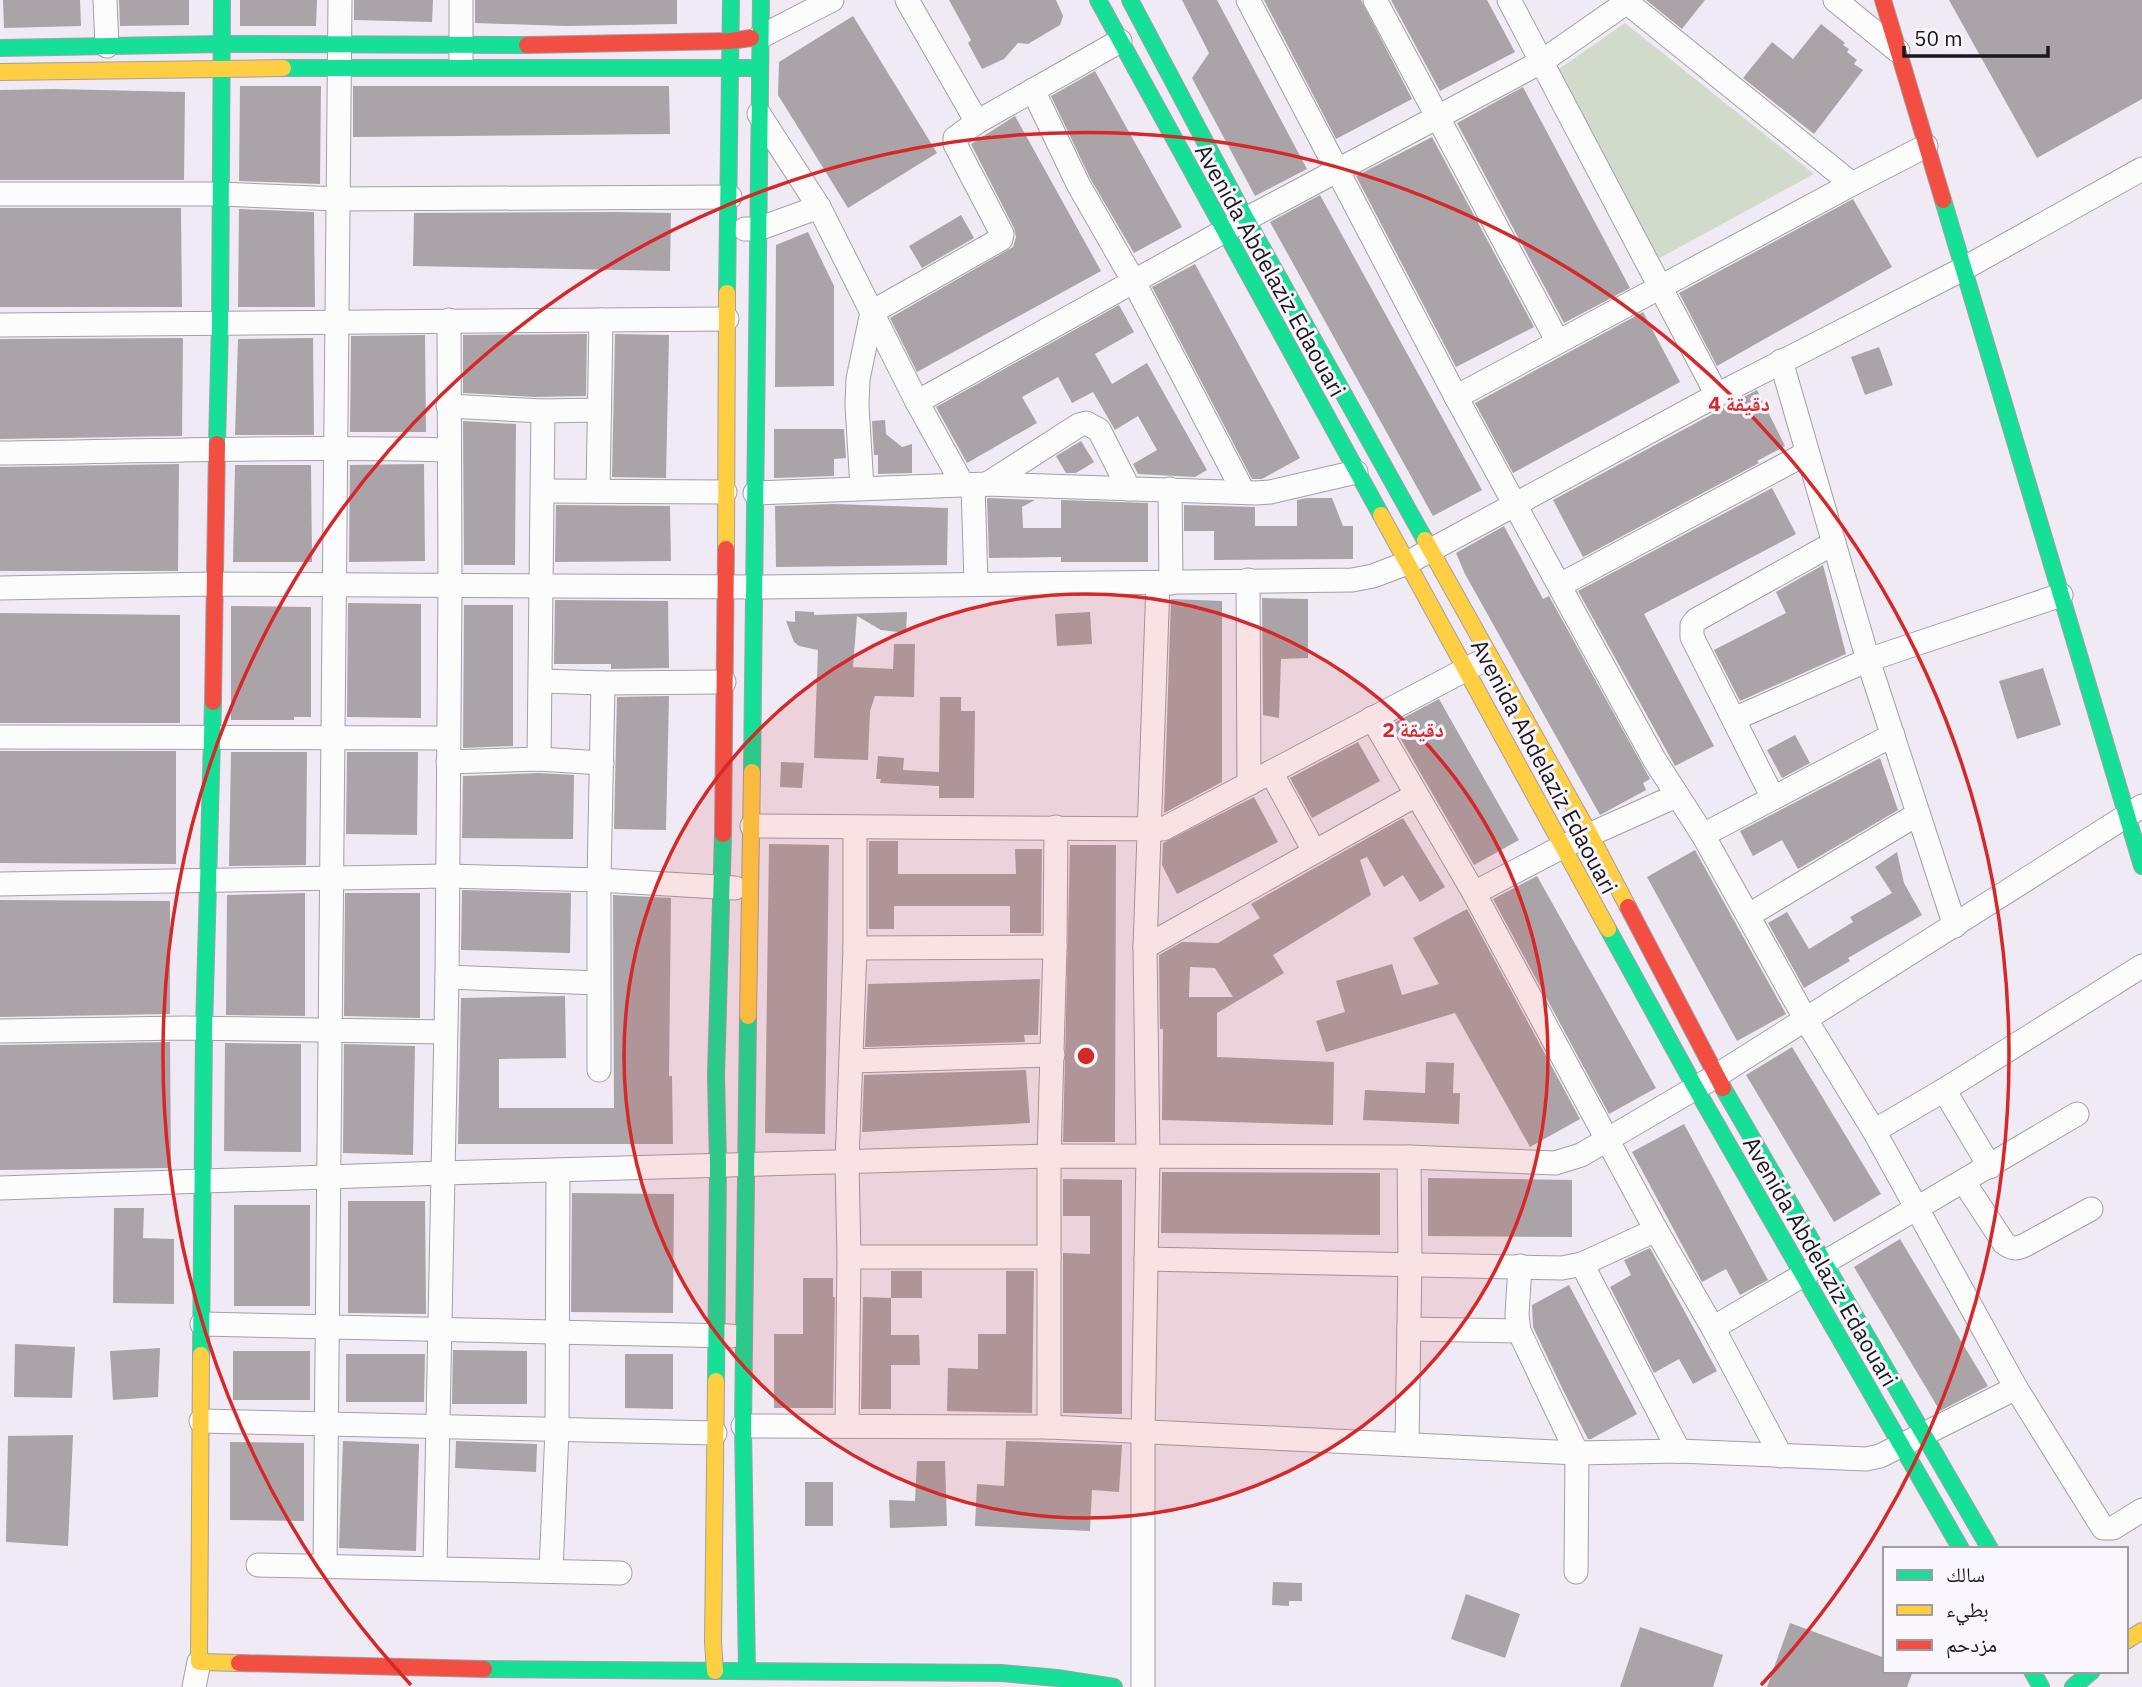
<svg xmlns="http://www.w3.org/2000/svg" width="2142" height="1687" font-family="'IBM Plex Sans','Noto Naskh Arabic',sans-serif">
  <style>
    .green { fill: #d2dacc }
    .building { fill: #aaa4a8; fill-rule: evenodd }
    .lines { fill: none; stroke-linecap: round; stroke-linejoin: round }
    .street-casing { stroke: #a39fa6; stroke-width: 25 }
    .fast-casing { stroke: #a39fa6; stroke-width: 18 }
    .slow-casing { stroke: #a39fa6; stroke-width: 18 }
    .jam-casing { stroke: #a39fa6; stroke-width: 18 }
    .street { stroke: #fdfcfd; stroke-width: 23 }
    .fast { stroke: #16e098; stroke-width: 16 }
    .slow { stroke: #ffcf43; stroke-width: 16 }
    .jam { stroke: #f24e42; stroke-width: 16 }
    .ring { fill: none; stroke: #d62828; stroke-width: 3.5 }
    .labels { text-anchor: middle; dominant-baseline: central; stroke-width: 6; stroke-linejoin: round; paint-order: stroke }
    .street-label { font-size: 23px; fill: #19161c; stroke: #faf6fd }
    .centre { fill: #d62828; stroke: #faf6fd; stroke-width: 3.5 }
    .ring-label { font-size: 21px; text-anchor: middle; font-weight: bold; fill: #d62828; stroke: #faf6fd; stroke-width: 6; stroke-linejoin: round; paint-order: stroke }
  </style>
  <rect width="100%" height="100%" fill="#efeaf4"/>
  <polygon class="green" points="1625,23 1814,174 1656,260 1556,71"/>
  <g class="building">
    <polygon points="3,0 80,0 81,26 4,28"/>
    <polygon points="119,0 189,0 189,25 120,26"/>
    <polygon points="240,0 317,0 316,26 240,26"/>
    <polygon points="354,0 433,0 432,22 354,20"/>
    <polygon points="475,0 677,0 677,24 566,26 475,23"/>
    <polygon points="949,0 1056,0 1063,16 1060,25 1028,44 1018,43 1004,59 982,69 968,43 971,40"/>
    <polygon points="1182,0 1217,0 1307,169 1255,196 1192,78 1209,53"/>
    <polygon points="1264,0 1361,0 1412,99 1336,139"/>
    <polygon points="1391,0 1487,0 1515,52 1440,91"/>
    <polygon points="1646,0 1705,0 1682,29"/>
    <polygon points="1949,0 2142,0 2142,99 2037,158"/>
    <polygon points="853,16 937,153 848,208 778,95 779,62"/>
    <polygon points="1821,24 1845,43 1843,45 1849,49 1847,52 1857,60 1854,64 1863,70 1814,134 1743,78 1772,42 1793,59"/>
    <polygon points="1095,71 1182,227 1134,253 1090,178 1051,96"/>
    <polygon points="240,86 321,86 320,184 239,181"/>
    <polygon points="353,86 669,86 670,134 353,137"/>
    <polygon points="1523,87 1630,288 1564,323 1457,123"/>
    <polygon points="55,89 185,92 184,180 0,180 0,90"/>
    <polygon points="1015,116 1101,271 917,372 890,318 1013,247 1016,237 1014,228 971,144"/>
    <polygon points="1432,137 1534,327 1456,367 1356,176"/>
    <polygon points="1320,195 1482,490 1433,516 1270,222"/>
    <polygon points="1853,199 1892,267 1717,366 1679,293"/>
    <polygon points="0,208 181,208 182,307 0,307"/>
    <polygon points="239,209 314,212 315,307 238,307"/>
    <polygon points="616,212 671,213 670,271 413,266 414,213"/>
    <polygon points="961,215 974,238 922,268 909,246"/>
    <polygon points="808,232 834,286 834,386 775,387 776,245"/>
    <polygon points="1195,264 1300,458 1262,479 1252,479 1152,287"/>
    <polygon points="1119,305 1134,332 1095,354 1112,384 1147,363 1207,470 1195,477 1138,474 1133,464 1157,450 1138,416 1115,430 1093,392 1072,403 1058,377 1022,397 1037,423 967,463 936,407"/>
    <polygon points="1643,312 1680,382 1513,473 1475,403"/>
    <polygon points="587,334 586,396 535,397 463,393 463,335"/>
    <polygon points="615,334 669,335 666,478 612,477"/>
    <polygon points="425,335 426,432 350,432 351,336"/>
    <polygon points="183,338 182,436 0,439 0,339"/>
    <polygon points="313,338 314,435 235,435 238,339"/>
    <polygon points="1879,347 1893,385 1865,395 1851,357"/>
    <polygon points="1757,390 1785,446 1757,461 1759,463 1583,557 1553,500"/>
    <polygon points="885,420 886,434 902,447 912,444 912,473 878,474 878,455 874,455 872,421"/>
    <polygon points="463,421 516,424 515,565 464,565"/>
    <polygon points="774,429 844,429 846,458 834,459 834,476 774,478"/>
    <polygon points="1081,441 1094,462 1076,473 1066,473 1056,456"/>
    <polygon points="179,464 178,571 0,571 0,467"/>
    <polygon points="424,464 425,561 349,562 350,465"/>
    <polygon points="235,465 311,465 312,562 233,562"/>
    <polygon points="1772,488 1796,534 1644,614 1714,746 1675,766 1578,591"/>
    <polygon points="987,498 1035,500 1022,507 1023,528 1061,528 1061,500 1148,503 1148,562 1061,562 1061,557 989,558"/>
    <polygon points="1307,498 1332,498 1343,526 1353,526 1353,559 1214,560 1214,531 1184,531 1184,505 1255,507 1255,526 1297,526 1297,500"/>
    <polygon points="834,504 948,508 947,565 776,567 775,506"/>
    <polygon points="556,505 670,506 671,561 555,562"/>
    <polygon points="1504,526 1543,599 1549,596 1650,779 1643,783 1646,790 1600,815 1465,574 1456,553"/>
    <polygon points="1823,565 1846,654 1740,701 1714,650 1786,613 1776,592"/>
    <polygon points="1262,598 1308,599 1308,658 1281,659 1279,718 1263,715"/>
    <polygon points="1171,599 1222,601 1222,782 1164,813"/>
    <polygon points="555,600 668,601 669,668 611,669 611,664 554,664"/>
    <polygon points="348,603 421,604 421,718 347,717"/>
    <polygon points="464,605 513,605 513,746 463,748"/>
    <polygon points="231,606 311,607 311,717 294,717 294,720 231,720"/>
    <polygon points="795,611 814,612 814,615 907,612 906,633 881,630 857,616 853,667 893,669 894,644 915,644 914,697 875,696 870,711 868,760 814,758 818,650 799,646 794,642 786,621 795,622"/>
    <polygon points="1090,612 1092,644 1057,646 1055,614"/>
    <polygon points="0,613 180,615 180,723 0,723"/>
    <polygon points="2043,668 2061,725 2017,739 1999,681"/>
    <polygon points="669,696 666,830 614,829 617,697"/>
    <polygon points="940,697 961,697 961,711 975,711 974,798 939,798 939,786 880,783 881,779 876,779 878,756 904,758 903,770 939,772"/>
    <polygon points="1439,699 1519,840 1474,865 1392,724"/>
    <polygon points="1795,735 1810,763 1782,778 1767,750"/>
    <polygon points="1358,742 1380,781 1312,818 1290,778"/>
    <polygon points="0,751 176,751 176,864 0,863"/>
    <polygon points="231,752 307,752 306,865 229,866"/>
    <polygon points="347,752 418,752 417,835 346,834"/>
    <polygon points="1880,758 1898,810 1798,869 1782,840 1753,856 1740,831"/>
    <polygon points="781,762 804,763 802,788 780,787"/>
    <polygon points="539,773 574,775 573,839 462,838 463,776"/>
    <polygon points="1254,797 1278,842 1177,894 1162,865 1163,843"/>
    <path d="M1403 818 1445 887 1420 902 1403 875 1384 887 1367 857 1360 860 1371 895 1273 955 1284 973 1217 1013V1057L1334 1062 1333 1125 1162 1120 1163 1029H1160L1159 955 1182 942 1218 943 1260 918 1251 904ZM1190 967 1215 968 1233 997H1189Z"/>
    <polygon points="869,841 898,841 898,874 1016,874 1015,849 1042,849 1041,933 1010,933 1010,906 894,906 894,929 869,929"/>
    <polygon points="769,844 829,845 825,1134 765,1133"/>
    <polygon points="1070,845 1116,845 1115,1142 1063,1142"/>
    <polygon points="1695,850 1786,1014 1737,1041 1647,877"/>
    <polygon points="1897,852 1904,883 1922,915 1848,958 1850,961 1804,988 1768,923 1787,912 1809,949 1853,922 1850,917 1892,893 1875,867"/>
    <polygon points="1537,876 1656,1088 1609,1114 1493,899"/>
    <polygon points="462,890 571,893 570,953 461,950"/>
    <polygon points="305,893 305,1016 226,1015 227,895"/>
    <polygon points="345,893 420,893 420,1018 344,1016"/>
    <polygon points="613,895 671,898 669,1076 672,1076 673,1144 458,1144 461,998 565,996 566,1058 499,1059 499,1108 614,1108"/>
    <polygon points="0,900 170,901 170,1014 0,1017"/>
    <polygon points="1467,909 1580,1119 1530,1147 1455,1013 1326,1052 1316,1021 1345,1012 1336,981 1392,964 1402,995 1439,984 1413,938"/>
    <polygon points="1040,979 1038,1035 1024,1035 1025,1042 865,1047 868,984"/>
    <polygon points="170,1042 171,1168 0,1170 0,1045"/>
    <polygon points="225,1043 301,1044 301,1152 224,1151"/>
    <polygon points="344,1044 415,1046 413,1155 343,1153"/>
    <polygon points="1792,1047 1881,1194 1834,1222 1746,1075"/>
    <polygon points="1426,1062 1454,1063 1453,1093 1460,1093 1459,1124 1363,1120 1365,1090 1425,1093"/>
    <polygon points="1026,1070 1030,1123 862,1132 864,1075"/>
    <polygon points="1684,1124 1768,1280 1740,1295 1726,1269 1702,1282 1632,1152"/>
    <polygon points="1162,1172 1380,1173 1380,1235 1161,1233"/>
    <polygon points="1428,1178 1572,1180 1572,1237 1428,1236"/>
    <polygon points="1063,1179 1122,1180 1122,1414 1063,1413 1063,1253 1090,1254 1090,1216 1063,1216"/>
    <polygon points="572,1193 674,1194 673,1313 571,1312"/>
    <polygon points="348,1201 425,1201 426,1314 348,1313"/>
    <rect x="234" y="1205" width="76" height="101"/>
    <polygon points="114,1208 144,1208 143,1238 174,1239 174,1304 113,1303"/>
    <polygon points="1900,1239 1988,1386 1940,1411 1854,1267"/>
    <polygon points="1650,1248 1717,1371 1693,1384 1679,1359 1654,1373 1610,1287 1631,1275 1624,1260"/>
    <rect x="891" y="1271" width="31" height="27"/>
    <polygon points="1006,1271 1034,1271 1032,1413 947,1411 948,1368 978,1369 978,1334 1006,1334"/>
    <polygon points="803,1278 833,1278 833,1297 835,1297 833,1408 774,1408 774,1334 803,1334"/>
    <polygon points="1569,1285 1637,1414 1591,1439 1588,1439 1564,1392 1533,1327 1532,1305"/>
    <polygon points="863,1297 891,1298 891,1335 919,1335 920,1365 891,1365 891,1409 861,1409"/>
    <polygon points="15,1344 75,1347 72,1398 14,1397"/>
    <polygon points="160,1348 158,1397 113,1400 110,1351"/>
    <polygon points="453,1350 527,1351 527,1404 452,1404"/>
    <rect x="233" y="1351" width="77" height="49"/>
    <polygon points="346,1354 425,1354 424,1402 346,1402"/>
    <polygon points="625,1354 673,1354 673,1409 625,1408"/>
    <polygon points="73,1435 68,1546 6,1542 8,1436"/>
    <polygon points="343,1441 419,1444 416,1551 339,1548"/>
    <polygon points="456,1441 537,1444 536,1472 455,1468"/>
    <polygon points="1006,1441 1122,1445 1119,1492 1092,1490 1090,1531 975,1526 977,1484 1004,1486"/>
    <polygon points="230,1442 304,1443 304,1521 230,1520"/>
    <polygon points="917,1461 945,1461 947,1526 890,1528 889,1500 915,1501"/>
    <rect x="805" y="1482" width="28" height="44"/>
    <polygon points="1273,1582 1302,1583 1302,1601 1289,1601 1289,1606 1272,1605"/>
    <polygon points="1466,1594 1520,1614 1505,1658 1451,1639"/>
    <polygon points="1790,1623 1885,1658 1885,1671 1913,1671 1907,1687 1767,1687"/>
    <polygon points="1640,1627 1723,1655 1713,1687 1620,1687"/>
  </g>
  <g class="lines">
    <defs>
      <g id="street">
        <polyline points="105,0 107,46"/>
        <polyline points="461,0 461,59"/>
        <polyline points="907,0 977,122"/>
        <polyline points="1248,0 1456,397 1654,759 1703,835 1806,1020 1874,1131 2016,1388 2103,1528 2113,1528 2142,1510"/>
        <polyline points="1375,0 1558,342"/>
        <polyline points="1509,0 1717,395"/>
        <polyline points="1624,0 1852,184"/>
        <polyline points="1835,0 1898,51"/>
        <polyline points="760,37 832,0"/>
        <polyline points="1033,90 1078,184 1134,282 1243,491"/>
        <polyline points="759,114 819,207 917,402 963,485"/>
        <polyline points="0,194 220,194 338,199 730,197"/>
        <polyline points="745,229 758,229 819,207"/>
        <polyline points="0,325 727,319"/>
        <polyline points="1781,361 1868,660 1955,926"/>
        <polyline points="1456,397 1852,184 1926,146"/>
        <polyline points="917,402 1246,219 1541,62 1630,0"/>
        <polyline points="448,406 543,411 599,410"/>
        <path d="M0 453C149 451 299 446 448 450"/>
        <polyline points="987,484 1079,425 1086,423 1099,430 1129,489"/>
        <polyline points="973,485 976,583"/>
        <polyline points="862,488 857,405 858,379 872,312 1001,239 1002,234 955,144 955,138 977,122 1120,41"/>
        <polyline points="1170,489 1171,583"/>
        <polyline points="543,491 725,492"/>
        <polyline points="598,491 601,320"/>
        <polyline points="755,493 987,484 1256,493 1270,492 1356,472"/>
        <polyline points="1248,580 1249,784"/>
        <polyline points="1560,585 1807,453"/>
        <polyline points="0,588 213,584 756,587 1352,580 1373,576 1407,563 1717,395 1963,269 2142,169"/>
        <polyline points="541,681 603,683 724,682"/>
        <polyline points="1372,718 1474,893 1656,1230 1713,1328 1781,1456"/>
        <polyline points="1734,719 1868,660 2061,595"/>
        <polyline points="0,737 448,738"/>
        <polyline points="539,759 543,411"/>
        <polyline points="448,762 539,759 602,763"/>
        <polyline points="1271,772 1314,851"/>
        <polyline points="1773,798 1692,637 1692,625 1696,620 1834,543"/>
        <polyline points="752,826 1163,829 1478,663"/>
        <polyline points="1703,835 1893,735"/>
        <polyline points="0,884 447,876 599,880 735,888"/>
        <polyline points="1474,893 1562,847 1676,796"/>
        <polyline points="1749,915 1918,814"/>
        <polyline points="1145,947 1416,795"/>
        <polyline points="855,948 1055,947"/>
        <polyline points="447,977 598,983"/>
        <polyline points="0,1031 184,1028 445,1032"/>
        <polyline points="852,1061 1053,1055"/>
        <polyline points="599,1070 599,880 603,683"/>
        <polyline points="1944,1090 1990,1167"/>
        <polyline points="1874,1131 1944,1090 2142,966"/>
        <path d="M1964 1182 2004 1243C2013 1250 2017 1249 2027 1244L2091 1209"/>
        <polyline points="0,1188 443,1173 1049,1156 1409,1157 1555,1163 1581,1155 1716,1076 2142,806"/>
        <polyline points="849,1257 1049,1257"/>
        <polyline points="1146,1259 1562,1268 1582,1264 1656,1230"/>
        <polyline points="1582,1264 1679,1451"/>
        <polyline points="1520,1266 1517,1315 1519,1331 1577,1453 1576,1572"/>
        <polyline points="202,1324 731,1336"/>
        <polyline points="1713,1328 2077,1114"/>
        <polyline points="1409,1329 1519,1331"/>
        <polyline points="201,1421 715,1433"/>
        <polyline points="847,1425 849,1257 847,1163 855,948 855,827"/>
        <polyline points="743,1426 1049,1427 1577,1453 1679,1451 1866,1459 1880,1456 2016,1388"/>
        <polyline points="1049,1427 1049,1156 1055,947 1056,827"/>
        <polyline points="1407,1443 1410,1263 1409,1157"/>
        <polyline points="258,1565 620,1573"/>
        <polyline points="325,1567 340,0"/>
        <polyline points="435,1568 447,977 450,585 449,320"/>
        <polyline points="551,1571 557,1430 558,1171"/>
        <polyline points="194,1687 199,1662"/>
        <polyline points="1143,1687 1143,1432 1148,1156 1145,947 1158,583"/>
      </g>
      <g id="fast">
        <polyline points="1098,0 1381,515"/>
        <polyline points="1130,0 1246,219 1425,540"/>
        <polyline points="0,48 222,44 527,45"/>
        <polyline points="283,68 751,68"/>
        <polyline points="1943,200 2142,866"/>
        <polyline points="727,293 731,0"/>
        <polyline points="217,444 220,325 222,0"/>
        <polyline points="752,772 761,0"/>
        <polyline points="1608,929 1695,1087 1961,1549"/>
        <polyline points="1723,1088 1990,1549"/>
        <polyline points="201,1355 204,1029 213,702"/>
        <polyline points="716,1381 718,1165 716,1075 723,834"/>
        <polyline points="484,1669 1001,1673 1057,1678 1114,1687"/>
        <polyline points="747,1671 743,1426 748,1016"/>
        <polyline points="2032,1671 2041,1687"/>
        <polyline points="2073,1687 2092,1671"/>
      </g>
      <g id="slow">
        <polyline points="0,72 283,68"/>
        <polyline points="1381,515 1608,929"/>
        <polyline points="1425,540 1590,835 1628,907"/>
        <polyline points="726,549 727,293"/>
        <polyline points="748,1016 752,772"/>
        <polyline points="201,1355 199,1662 239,1663"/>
        <polyline points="2126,1641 2142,1631"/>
        <polyline points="715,1671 713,1642 716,1381"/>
      </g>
      <g id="jam">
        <polyline points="1883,0 1943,200"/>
        <polyline points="527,45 730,41 751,38"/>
        <polyline points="213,702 217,444"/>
        <polyline points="723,834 726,549"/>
        <polyline points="1628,907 1723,1088"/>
        <polyline points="239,1663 484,1669"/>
      </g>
    </defs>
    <use href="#street" class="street-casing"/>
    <use href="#fast" class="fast-casing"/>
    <use href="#slow" class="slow-casing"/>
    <use href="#jam" class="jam-casing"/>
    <use href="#street" class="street"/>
    <use href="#fast" class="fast"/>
    <use href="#slow" class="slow"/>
    <use href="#jam" class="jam"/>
  </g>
  <circle cx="1086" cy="1056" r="462" fill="#d62828" fill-opacity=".12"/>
  <g class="ring">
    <circle cx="1086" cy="1056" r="462"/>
    <path d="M411 1685A923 923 0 1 1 1761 1685"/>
  </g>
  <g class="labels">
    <g class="street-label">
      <text transform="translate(1271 270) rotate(61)">Avenida Abdelaziz Edaouari</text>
      <text transform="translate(1545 766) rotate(62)">Avenida Abdelaziz Edaouari</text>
      <text transform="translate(1821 1261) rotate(60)">Avenida Abdelaziz Edaouari</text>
    </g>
  </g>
  <circle cx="1086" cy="1056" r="10" class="centre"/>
  <g class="ring-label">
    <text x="1739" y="411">4 دقيقة</text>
    <text x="1413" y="737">2 دقيقة</text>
  </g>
  <rect x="1883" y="1547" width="245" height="126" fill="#faf6fd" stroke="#a09ca3" stroke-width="2"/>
  <rect x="1897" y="1570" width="35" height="10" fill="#16e098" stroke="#a09ca3" stroke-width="2"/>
  <text x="1946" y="1582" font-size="21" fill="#19161c">سالك</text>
  <rect x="1897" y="1605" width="35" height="10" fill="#ffcf43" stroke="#a09ca3" stroke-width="2"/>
  <text x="1946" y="1617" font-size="21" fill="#19161c">بطيء</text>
  <rect x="1897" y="1640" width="35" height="10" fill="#f24e42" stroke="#a09ca3" stroke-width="2"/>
  <text x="1946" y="1652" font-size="21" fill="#19161c">مزدحم</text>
  <path d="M1904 46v10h144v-10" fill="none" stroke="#19161c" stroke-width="3.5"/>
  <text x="1914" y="46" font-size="21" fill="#19161c" stroke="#faf6fd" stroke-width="5" paint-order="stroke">50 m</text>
</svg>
